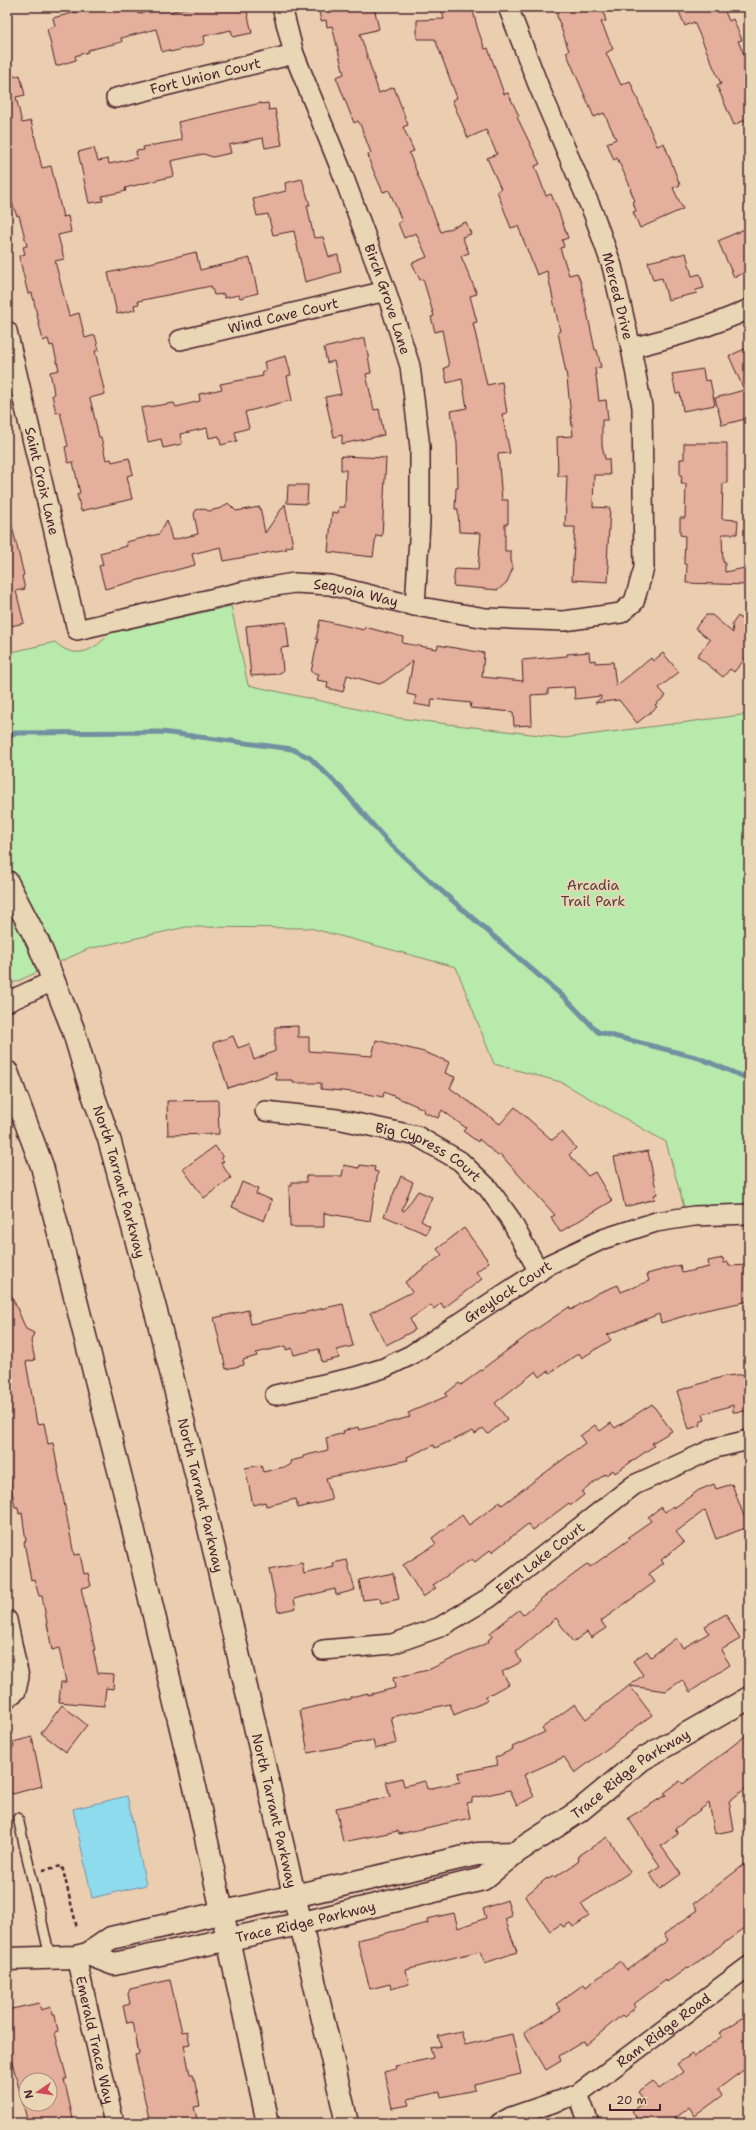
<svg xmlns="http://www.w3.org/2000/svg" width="756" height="2130" font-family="'Shantell Sans',sans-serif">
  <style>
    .green { fill: #b7eaab; stroke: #80846b }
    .water { fill: #8edbee; stroke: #7390a0 }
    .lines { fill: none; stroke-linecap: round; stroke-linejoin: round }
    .stream { stroke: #7390a0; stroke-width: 5 }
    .building { fill: #e4af9b; stroke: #4a1f2b; fill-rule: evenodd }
    .service-casing { stroke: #4a1f2b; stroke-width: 12 }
    .minor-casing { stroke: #4a1f2b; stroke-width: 22 }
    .tertiary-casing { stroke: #4a1f2b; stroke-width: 25 }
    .primary-casing { stroke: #4a1f2b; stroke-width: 25 }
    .path { stroke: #4a1f2b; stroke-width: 2.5; stroke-dasharray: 4 3; stroke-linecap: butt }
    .service { stroke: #e8d6b4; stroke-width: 9 }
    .minor { stroke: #e8d6b4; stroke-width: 19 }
    .tertiary { stroke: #e8d6b4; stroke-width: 22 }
    .primary { stroke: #e8d6b4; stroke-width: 22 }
    .labels { text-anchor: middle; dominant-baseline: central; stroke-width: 4; stroke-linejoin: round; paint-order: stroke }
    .street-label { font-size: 14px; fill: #4a1f2b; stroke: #e8d6b4 }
    .park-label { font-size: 14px; fill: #5a3d3e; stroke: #e8d6b4 }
  </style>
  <rect width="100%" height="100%" fill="#ebceb0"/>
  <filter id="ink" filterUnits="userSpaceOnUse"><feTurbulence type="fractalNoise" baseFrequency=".025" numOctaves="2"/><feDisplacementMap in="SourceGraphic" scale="8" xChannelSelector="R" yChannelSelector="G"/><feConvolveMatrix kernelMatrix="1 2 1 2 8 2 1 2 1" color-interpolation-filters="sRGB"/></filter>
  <g filter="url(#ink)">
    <path class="green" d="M231 606 248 685 398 718 564 738 749 714V1204L684 1207 666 1142 561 1082 494 1064 456 967 310 928 186 927 88 949 7 986V659L13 657 12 652 55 642C75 661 94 651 110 633Z"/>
    <polygon class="water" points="127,1796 146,1885 92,1898 73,1809"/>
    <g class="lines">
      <polyline class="stream" points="7,736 15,733 162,732 292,749 310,758 341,788 386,840 430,881 566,999 598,1032 699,1058 749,1079"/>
    </g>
    <g class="building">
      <polygon points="96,7 137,7 138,14 166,7 168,7 169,12 190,7 246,7 252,33 233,37 231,30 204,36 205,43 201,45 170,52 169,50 162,52 156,29 121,38 122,42 88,50 88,52 75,56 76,60 56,66 47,29 55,26 53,18"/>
      <polygon points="318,7 374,7 379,29 360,34 379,93 394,87 408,125 403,127 414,151 409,153 441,232 466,222 471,234 462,237 469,253 461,256 477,294 470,296 477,322 473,323 487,385 502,382 507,413 502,414 510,453 498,454 502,500 508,500 508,524 505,524 505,551 511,551 511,560 513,568 507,582 498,590 453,586 455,569 478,570 481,533 459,532 458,509 455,509 456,488 458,488 457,443 451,411 467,408 462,379 447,383 444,368 449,366 442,330 435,332 431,317 434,316 423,279 420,280 412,263 427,257 416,233 404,238 398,223 402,221 389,190 383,192 370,163 368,154 371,153 360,124 358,121 354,123 336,77 344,74 332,26 327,27 326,20 321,21"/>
      <polygon points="441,7 472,7 478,30 485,49 488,48 504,94 508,93 519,116 517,117 540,164 535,166 546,196 551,194 558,210 568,238 562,240 564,247 560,248 569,275 577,273 581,283 595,350 597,350 601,367 595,368 599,401 606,400 608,420 602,420 602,445 605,459 609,459 610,475 594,475 593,507 610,508 607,564 609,564 608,582 572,580 575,527 565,527 567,476 558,476 557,437 573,436 567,378 558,332 560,331 547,271 537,275 518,226 511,228 497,191 501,189 487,158 497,154 486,130 468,138 452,100 457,98 435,39 417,39 417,20 444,19"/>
      <polygon points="554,7 602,7 606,21 601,22 613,49 606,53 621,85 630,81 657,146 664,143 680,185 673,188 683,209 640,228 633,212 636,211 633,202 635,201 630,189 631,188 617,158 614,160 607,143 616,139 604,113 594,117 566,52 569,51"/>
      <polygon points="677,7 723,7 729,21 733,19 742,40 738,41 749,66 749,118 734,125 717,86 721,84 694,22 685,26"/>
      <polygon points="20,75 25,95 16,97 22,123 31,121 42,168 51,166 63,217 68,216 71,232 58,235 64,259 55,261 69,316 79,313 85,338 95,335 99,350 95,351 105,394 90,398 99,437 101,437 106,460 111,459 112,462 129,458 133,474 127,476 132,499 81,511 77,494 80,493 73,462 68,463 65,447 68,446 60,412 56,413 52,395 54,395 53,387 50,372 59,370 53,345 50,346 48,339 43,341 32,293 28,294 19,256 25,254 23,247 27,246 19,215 17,216 9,195 7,195 7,78"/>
      <polygon points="261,103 261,104 268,103 269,110 275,109 282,145 265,148 263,138 229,145 231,153 213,157 203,154 171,161 174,176 125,188 126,191 102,196 103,201 89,203 78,152 94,148 98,161 108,159 109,164 137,158 136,151 144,150 143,147 182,140 178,122"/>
      <polygon points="302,179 310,205 307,205 314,238 323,237 329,257 338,255 341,272 305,282 294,231 273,235 268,214 257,216 253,199 286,191 285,183"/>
      <polygon points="749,227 749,271 734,277 718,241"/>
      <polygon points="196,252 200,270 250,258 258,293 240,298 239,295 224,298 224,294 214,295 211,286 138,301 139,304 134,305 135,310 117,314 108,273"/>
      <polygon points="686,253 692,276 700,274 704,288 696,290 697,293 668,300 662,278 653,280 648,262"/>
      <polygon points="365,338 371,373 366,374 374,410 379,409 384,435 342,444 342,435 334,437 325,397 341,394 334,361 327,363 324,348"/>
      <polygon points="749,347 749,418 722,425 715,398 744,390 729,356"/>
      <polygon points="286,356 291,375 287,376 292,400 245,412 249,428 235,432 237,441 221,445 219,436 209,438 207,428 180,434 182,444 163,448 161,439 148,442 141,408 174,403 176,407 200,401 199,394 222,389 220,384 263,376 262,371 266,371 264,362"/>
      <polygon points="703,369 705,381 710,380 715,405 683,411 680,393 676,394 672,374"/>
      <polygon points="684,443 727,443 727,483 723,483 722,519 738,520 737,534 722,534 723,562 725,562 725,572 745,568 748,585 686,583 687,565 684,564 685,536 680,535 680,518 685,518 686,484 681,484 682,476 680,476 680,459 684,459"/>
      <polygon points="341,456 386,458 382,536 376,535 373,557 328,552 332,512 338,513 339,507 345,507 346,470 341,470"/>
      <polygon points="288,485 308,485 307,504 287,503"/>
      <polygon points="228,503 236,511 260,507 265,533 285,504 293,546 286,547 287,549 224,561 221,547 192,554 195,565 105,589 99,566 103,565 100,553 127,546 126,542 159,534 167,520 172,540 198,534 194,514 196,510 202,508 209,511 222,508"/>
      <polygon points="12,526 24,575 22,576 25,589 16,591 24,623 7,627 7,527"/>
      <polygon points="706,615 712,615 733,633 732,624 738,616 749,625 749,654 734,672 730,669 723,677 697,656 710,640 695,628"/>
      <polygon points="320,620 364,630 365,627 403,637 402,643 437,649 438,645 484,653 482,677 523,681 522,660 567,656 567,654 589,652 590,661 595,660 595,663 613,662 616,686 651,658 653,661 663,653 679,672 659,688 666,696 655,705 657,707 637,723 619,700 595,703 601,698 601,696 575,699 574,687 548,689 548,694 531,695 532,725 514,726 513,712 470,708 471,703 432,699 431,707 414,704 416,696 407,694 413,661 384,682 379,684 347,675 343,692 327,688 328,682 317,680 319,674 311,672 318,639 316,639"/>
      <polygon points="286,622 289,647 281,648 283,671 278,674 251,676 246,626"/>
      <polygon points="298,1026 298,1037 309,1037 309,1051 372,1056 376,1040 424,1052 449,1062 445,1073 455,1077 450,1088 500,1124 515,1107 552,1140 562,1132 576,1148 569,1155 588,1176 595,1172 612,1201 560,1232 551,1217 555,1215 500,1154 498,1156 479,1139 478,1142 463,1131 466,1128 442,1110 438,1118 423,1112 424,1109 384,1092 383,1097 363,1093 321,1089 321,1083 293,1083 293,1080 276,1080 276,1072 228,1088 213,1043 233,1036 238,1048 249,1044 254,1060 275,1051 275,1027"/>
      <polygon points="218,1100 219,1134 168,1135 167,1101"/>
      <polygon points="215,1146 223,1157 221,1158 224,1161 221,1163 231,1178 204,1198 183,1169"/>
      <polygon points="648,1151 657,1194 654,1195 655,1199 625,1207 614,1157"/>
      <polygon points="344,1165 359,1168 360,1165 375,1167 374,1171 378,1172 370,1221 324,1213 324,1227 290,1227 289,1186 292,1186 292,1182 306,1182 306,1176 342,1176"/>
      <polygon points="401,1176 413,1182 402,1210 404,1211 418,1191 432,1197 421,1221 430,1226 426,1234 384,1216"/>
      <polygon points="242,1182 258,1189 256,1194 272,1200 264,1221 232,1207"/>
      <polygon points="464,1228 489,1262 476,1272 482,1279 444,1308 441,1303 434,1309 431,1305 410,1319 415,1330 386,1345 370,1313 412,1292 405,1282 442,1255 437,1249"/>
      <polygon points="723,1258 724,1263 728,1262 729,1266 749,1265 749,1301 701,1311 661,1323 659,1314 607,1335 611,1340 582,1358 579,1353 550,1373 548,1371 540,1377 536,1371 495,1403 507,1419 488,1434 483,1428 475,1434 473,1431 435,1448 434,1445 407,1457 408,1460 326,1478 332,1500 298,1508 296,1499 266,1506 265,1502 253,1505 245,1468 261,1465 263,1472 288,1466 291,1464 290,1461 303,1458 303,1456 328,1450 326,1438 344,1433 343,1431 358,1427 359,1430 410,1417 408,1413 447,1396 445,1394 459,1383 461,1385 529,1334 569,1307 571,1310 598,1293 618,1285 621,1292 649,1281 647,1274 680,1265 682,1273 709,1267 708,1261"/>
      <polygon points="7,1285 26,1329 34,1333 31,1341 35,1360 26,1362 37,1424 44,1423 48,1444 53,1443 74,1555 80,1554 84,1574 88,1573 91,1586 81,1588 95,1650 93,1650 98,1673 114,1674 113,1689 106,1688 104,1706 59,1702 61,1682 66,1682 59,1648 52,1650 42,1596 39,1596 34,1579 31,1580 24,1542 26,1541 22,1513 19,1514 18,1507 15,1507 7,1467"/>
      <polygon points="343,1304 353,1346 337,1350 339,1358 322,1362 319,1349 294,1355 292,1348 286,1350 286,1346 256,1353 257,1356 243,1360 244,1365 226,1369 214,1318 248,1310 251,1324"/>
      <polygon points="749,1374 749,1411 733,1412 733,1405 703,1414 705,1420 700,1422 701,1425 689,1429 677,1391 725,1376"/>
      <polygon points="652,1404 672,1431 652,1443 654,1446 615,1473 613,1470 606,1475 605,1474 582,1492 584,1495 571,1505 569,1503 533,1530 528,1524 492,1552 490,1550 475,1562 472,1559 433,1585 436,1588 423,1597 403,1565 436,1544 432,1538 462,1515 469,1525 500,1502 502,1505 585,1443 580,1436 595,1425 600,1431 611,1423 615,1428"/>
      <polygon points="714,1484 716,1489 732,1484 748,1527 716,1539 705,1510 676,1532 684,1542 661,1560 664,1563 649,1574 655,1582 601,1621 606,1628 591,1638 587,1632 573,1642 556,1618 516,1652 521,1662 502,1672 509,1684 485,1697 487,1700 485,1702 454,1715 450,1704 391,1717 397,1743 375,1749 373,1740 308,1753 300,1710 350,1699 350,1697 368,1693 368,1695 395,1688 393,1678 428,1670 489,1642 488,1640 492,1637 490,1633 519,1610 523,1615 542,1598 588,1564 590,1567 630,1539 628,1537 651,1521 648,1517 661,1507 665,1512 673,1506 674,1508 699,1490"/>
      <polygon points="347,1560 355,1590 336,1595 335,1589 294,1599 296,1608 278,1612 269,1570 302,1563 304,1574 334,1567 333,1563"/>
      <polygon points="393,1573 399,1599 381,1603 380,1598 363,1600 359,1580"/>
      <polygon points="726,1614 740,1639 721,1650 730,1665 690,1692 682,1680 666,1691 630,1686 652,1715 575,1773 564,1757 524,1775 534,1797 517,1805 510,1790 472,1798 472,1802 467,1803 470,1818 399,1834 398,1831 343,1842 336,1808 390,1797 386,1782 402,1778 404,1786 425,1781 427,1789 460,1782 458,1773 498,1765 495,1758 513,1749 512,1747 545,1732 542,1728 575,1704 586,1719 643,1675 633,1661 647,1651 651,1657 676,1638 683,1648 709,1633 705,1626"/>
      <polygon points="62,1705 87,1725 66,1752 41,1733"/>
      <polygon points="749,1733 749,1786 729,1801 734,1830 715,1834 709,1803 675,1829 678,1834 661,1846 681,1874 660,1889 649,1873 660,1866 628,1818 666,1795 664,1793 680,1781 683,1784"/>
      <polygon points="32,1737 42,1786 13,1794 8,1790 7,1785 7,1748 14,1747 13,1742"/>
      <polygon points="607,1837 630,1872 581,1904 589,1916 573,1927 570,1923 563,1927 561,1924 550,1931 525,1896 547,1878 548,1879 554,1876 555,1877 578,1862 579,1859 577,1857"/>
      <polygon points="749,1861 749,1925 688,1969 687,1968 667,1982 666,1980 634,2004 636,2007 624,2017 622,2015 586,2045 584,2041 559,2056 561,2061 546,2070 524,2032 561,2011 556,2004 584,1984 586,1987 620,1961 627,1970 668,1940 664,1934 698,1910 693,1904"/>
      <polygon points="507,1900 512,1916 505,1919 517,1952 485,1963 480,1951 444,1960 406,1970 409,1984 391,1989 390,1984 370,1989 357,1940 428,1923 427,1919 454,1913 458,1928 486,1918 483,1909"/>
      <polygon points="170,1980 182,2032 187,2031 190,2044 184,2045 190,2074 193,2074 200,2106 194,2107 198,2123 150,2123 135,2055 139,2054 133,2022 127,2023 123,2006 130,2004 128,1994 130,1989"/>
      <path d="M39 2003 41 2010 51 2007 53 2015H55L58 2032 55 2033 67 2079H64L74 2123H28L11 2058 7 2034V2010ZM26 2080H50V2104H26Z"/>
      <polygon points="749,2014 749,2066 718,2089 722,2096 695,2116 689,2107 668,2123 641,2123 632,2111 645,2101 638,2092 653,2081 659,2089 683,2072 677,2064 692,2054 694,2057 722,2036 719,2033"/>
      <polygon points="461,2031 465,2045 512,2034 521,2074 474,2085 475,2090 441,2097 440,2092 408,2099 410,2105 392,2108 384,2072 396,2069 395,2066 433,2058 430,2048 441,2046 438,2036"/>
    </g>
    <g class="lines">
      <defs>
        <polyline id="service" points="18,1818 50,1957"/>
        <g id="minor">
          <path id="s1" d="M282 7 294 54 340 167 386 291 410 366 420 447V522L415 606"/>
          <path id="s2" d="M116 98 294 54"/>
          <path id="s3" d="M7 331 77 630 245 591 294 583 330 585 415 606 486 618 564 621 621 613 634 602 644 568 642 407 631 348 612 266 594 215 539 87 508 7"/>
          <path id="s4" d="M180 340 386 291"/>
          <path d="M631 348C671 338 711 327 749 309"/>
          <polyline points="7,1002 53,981"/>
          <path id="s5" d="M265 1111 337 1119 417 1136 460 1161 488 1188 509 1217 539 1272"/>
          <path id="s6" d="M275 1395 355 1377 384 1368 411 1355 550 1264 603 1239 656 1222 694 1216 749 1214"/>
          <polyline points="7,1620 19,1677 16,1691 7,1698"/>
          <path id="s7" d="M323 1650 392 1644 440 1627 489 1598 634 1485 715 1448 749 1440"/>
          <path id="s8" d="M76 1957 114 2123"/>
          <polyline points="578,2094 589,2123"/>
          <path id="s9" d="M500 2123 511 2117 578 2094 749 1966"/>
        </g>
        <g id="tertiary">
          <path id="s10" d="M88 1954 114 1964 299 1924 483 1879 515 1853 578 1812 641 1760 749 1698"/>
          <polyline points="7,1959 76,1957 88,1954 111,1938 477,1854 515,1853"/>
        </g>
        <g id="primary">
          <path id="s11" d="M7 882 38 942 73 1029 89 1083 109 1139 159 1323 203 1502 347 2123"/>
          <polyline points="7,1072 42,1166 125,1494 195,1787 268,2123"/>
        </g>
      </defs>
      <use href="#service" class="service-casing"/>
      <use href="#minor" class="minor-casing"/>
      <use href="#tertiary" class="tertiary-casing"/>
      <use href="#primary" class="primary-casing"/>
      <polyline class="path" points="43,1870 62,1866 77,1928"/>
      <use href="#service" class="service"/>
      <use href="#minor" class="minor"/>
      <use href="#tertiary" class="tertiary"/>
      <use href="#primary" class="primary"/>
    </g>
  </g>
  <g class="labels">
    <g class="street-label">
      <text stroke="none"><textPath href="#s2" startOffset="92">Fort Union Court</textPath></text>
      <text transform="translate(618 296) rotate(76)">Merced Drive</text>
      <text stroke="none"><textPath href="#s1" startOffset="311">Birch Grove Lane</textPath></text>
      <text stroke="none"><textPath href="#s4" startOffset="106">Wind Cave Court</textPath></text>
      <text stroke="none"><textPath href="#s3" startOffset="154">Saint Croix Lane</textPath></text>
      <text stroke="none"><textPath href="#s3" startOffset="592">Sequoia Way</textPath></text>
      <text stroke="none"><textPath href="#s5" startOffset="171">Big Cypress Court</textPath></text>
      <text stroke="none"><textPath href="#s11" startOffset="321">North Tarrant Parkway</textPath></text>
      <text stroke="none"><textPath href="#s6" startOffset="258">Greylock Court</textPath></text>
      <text stroke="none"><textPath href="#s11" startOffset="645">North Tarrant Parkway</textPath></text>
      <text stroke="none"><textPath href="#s7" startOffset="242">Fern Lake Court</textPath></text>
      <text stroke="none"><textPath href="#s10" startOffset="588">Trace Ridge Parkway</textPath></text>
      <text stroke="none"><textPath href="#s11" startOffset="969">North Tarrant Parkway</textPath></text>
      <text stroke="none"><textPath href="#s10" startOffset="224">Trace Ridge Parkway</textPath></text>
      <text stroke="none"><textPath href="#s9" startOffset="190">Ram Ridge Road</textPath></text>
      <text stroke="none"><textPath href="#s8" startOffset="85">Emerald Trace Way</textPath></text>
    </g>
    <g class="park-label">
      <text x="593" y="885">Arcadia<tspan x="593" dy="16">Trail Park</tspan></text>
    </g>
  </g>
  <rect width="756" height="2130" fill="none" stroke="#e8d6b4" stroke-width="24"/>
  <rect x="12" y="12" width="732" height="2106" fill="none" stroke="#4a1f2b" stroke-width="1.5" filter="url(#ink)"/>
  <g transform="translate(38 2092) rotate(257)"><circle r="19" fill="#e8d6b4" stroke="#a98d7d"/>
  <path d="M0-3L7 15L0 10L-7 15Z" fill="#d1495b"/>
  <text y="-6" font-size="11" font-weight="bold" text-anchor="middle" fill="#4a1f2b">N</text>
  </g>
  <path d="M610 2104v6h50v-6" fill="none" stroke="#4a1f2b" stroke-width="2"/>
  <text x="616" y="2104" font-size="12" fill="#4a1f2b" stroke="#e8d6b4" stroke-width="3" paint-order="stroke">20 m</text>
</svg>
